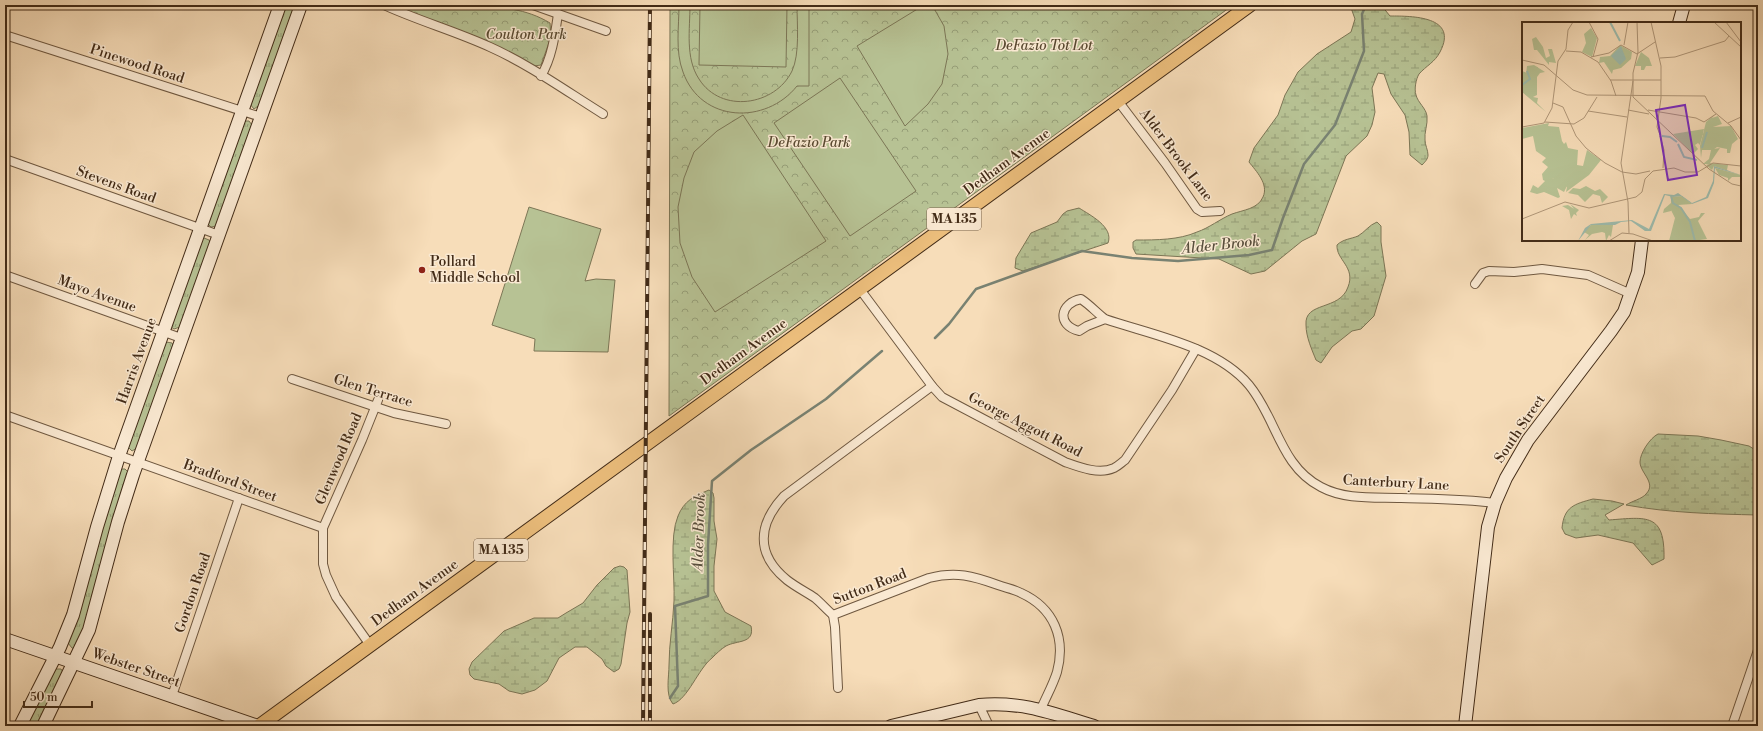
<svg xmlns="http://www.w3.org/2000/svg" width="1763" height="731" font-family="'Libre Bodoni',serif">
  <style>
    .grass { fill: url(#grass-tufts); stroke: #7c7656 }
    .wetland { fill: url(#wetland-marsh); stroke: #7c7656 }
    .park { fill: url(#park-crowns); stroke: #7c7656 }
    .garden { fill: #b7c294; stroke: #7c7656 }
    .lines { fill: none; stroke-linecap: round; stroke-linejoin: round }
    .stream { stroke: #798272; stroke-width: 2.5 }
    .street-casing { stroke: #6f5840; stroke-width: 10 }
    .secondary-casing { stroke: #422b17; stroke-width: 14 }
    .primary-casing { stroke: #422b17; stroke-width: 15 }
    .street { stroke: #fae9d2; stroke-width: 8 }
    .secondary { stroke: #fae9d2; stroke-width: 12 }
    .primary { stroke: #ecbe7c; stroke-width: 13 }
    .rail-casing { stroke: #422b17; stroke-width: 4 }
    .rail { stroke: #fae9d2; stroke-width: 2.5; stroke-dasharray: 8; stroke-linecap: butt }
    .poi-dot { fill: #8f2418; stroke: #fae9d2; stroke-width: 1.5 }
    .labels { text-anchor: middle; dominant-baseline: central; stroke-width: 3; stroke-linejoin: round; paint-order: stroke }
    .shield { fill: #fae9d2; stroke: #79644f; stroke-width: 1 }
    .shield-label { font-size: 13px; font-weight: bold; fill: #422b17 }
    .park-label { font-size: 14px; font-style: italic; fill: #594930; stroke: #fae9d2 }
    .street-label { font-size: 14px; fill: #422b17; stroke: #fae9d2 }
    .poi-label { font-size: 14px; fill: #422b17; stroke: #fae9d2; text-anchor: start }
    .water-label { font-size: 15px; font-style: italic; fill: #594f3d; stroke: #fae9d2 }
    .inset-river { fill: none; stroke: #9dbcae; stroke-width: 2 }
    .inset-road { fill: none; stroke: #af9678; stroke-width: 1 }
    .view { fill: #7b2cbf; fill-opacity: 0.15; stroke: #7b2cbf; stroke-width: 2 }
    .inset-edge { fill: none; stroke: #422b17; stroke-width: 2 }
  </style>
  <defs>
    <pattern id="grass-tufts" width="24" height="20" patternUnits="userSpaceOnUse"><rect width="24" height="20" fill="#b7c294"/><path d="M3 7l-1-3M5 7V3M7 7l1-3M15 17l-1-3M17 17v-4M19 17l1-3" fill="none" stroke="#969e78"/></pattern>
    <pattern id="wetland-marsh" width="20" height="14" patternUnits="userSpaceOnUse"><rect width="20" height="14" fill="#b7c294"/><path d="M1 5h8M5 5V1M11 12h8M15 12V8" fill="none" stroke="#969e78"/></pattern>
    <pattern id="park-crowns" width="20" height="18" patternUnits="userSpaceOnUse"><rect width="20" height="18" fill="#b7c294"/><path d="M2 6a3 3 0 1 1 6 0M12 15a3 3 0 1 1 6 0" fill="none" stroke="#969e78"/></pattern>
  </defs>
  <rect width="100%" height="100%" fill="#f7ddb9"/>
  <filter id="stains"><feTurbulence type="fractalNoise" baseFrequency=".005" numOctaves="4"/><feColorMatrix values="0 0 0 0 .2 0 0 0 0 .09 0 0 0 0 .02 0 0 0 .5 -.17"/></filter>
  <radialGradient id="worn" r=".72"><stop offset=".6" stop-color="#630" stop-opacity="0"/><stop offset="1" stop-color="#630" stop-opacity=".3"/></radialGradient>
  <g class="grass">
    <polygon points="284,5 296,5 261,104 254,109 250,104"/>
    <polygon points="245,121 249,121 252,125 218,223 216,226 211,227 208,224"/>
    <polygon points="204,238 209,240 211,243 180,327 174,329 171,327 202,239"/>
    <polygon points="166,342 172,343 173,346 137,448 132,451 128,447"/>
    <polygon points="121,469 125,469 128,472 87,622 74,649 72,648 68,643 98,541"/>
    <polygon points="55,669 61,669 63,672 38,726 25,726"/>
  </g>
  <g class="wetland">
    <path d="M1350 5H1381L1390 16C1412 16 1459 16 1440 52 1435 62 1426 66 1419 74 1416 79 1414 89 1416 95 1418 103 1426 108 1427 116 1428 124 1424 133 1425 140 1425 145 1428 150 1428 155 1428 159 1425 162 1422 165L1410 155 1409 132 1405 115 1391 94 1384 74 1378 73 1372 88 1375 112 1372 125 1367 136 1346 156 1316 234 1302 241 1265 271 1251 274 1219 259 1136 254 1133 248V242L1136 240C1156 240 1179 240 1197 232 1209 228 1220 219 1232 214 1243 210 1258 209 1263 197 1269 184 1256 171 1249 162L1254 148 1278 115 1285 95 1298 72 1317 54 1351 32 1355 19Z"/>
    <path d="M1079 208C1090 215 1114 227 1108 243L1023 271 1015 268 1016 258 1031 233 1057 222 1063 214 1067 211Z"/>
    <path d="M1377 222 1381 226V242L1386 276 1374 316 1361 329 1352 331 1332 347 1321 363 1316 360C1312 350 1306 337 1306 325 1304 301 1340 311 1348 287 1356 267 1336 260 1337 245 1343 239 1351 239 1358 236 1365 232 1369 225 1377 222Z"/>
    <path d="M1658 434 1698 436 1721 440 1749 446 1757 451 1758 455V515C1714 514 1670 513 1626 505 1632 501 1642 499 1646 494 1657 483 1640 473 1640 462 1640 453 1650 438 1658 434Z"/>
    <path d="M709 490 713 493 714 498V521L717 539 714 566V591L725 612 751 626C755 644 737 640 726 646 721 649 716 654 712 658 698 669 688 699 673 704 665 695 669 677 669 665 669 644 673 623 674 601 675 578 669 537 678 516 684 501 694 496 709 490Z"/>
    <path d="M1593 499 1612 501 1624 504 1605 515 1609 520C1647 517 1665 513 1664 559L1652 565 1633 543 1598 535 1576 538 1565 534 1562 528C1564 507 1574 504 1593 499Z"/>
    <polygon points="620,566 624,567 627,570 630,612 627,623 621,664 619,669 614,672 606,666 602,659 587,647 575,647 559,658 547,681 535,690 522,694 509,691 499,684 474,679 470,675 469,669 472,662 504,631 534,618 558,618 566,613 583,603 597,585 614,568"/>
  </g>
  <g class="park">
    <path d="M475 5C503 8 525 8 550 23L551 37 541 65 534 66 407 11 409 6Z"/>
    <polygon points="670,5 1233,5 669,416"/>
  </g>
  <g class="garden">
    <path d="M679 5H690C690 29 685 58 699 79 721 114 775 106 792 71 800 54 797 24 797 5H809V86H797C766 125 701 123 683 72 675 51 679 27 679 5Z"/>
    <polygon points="700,5 787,5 786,67 699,65"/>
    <polygon points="924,5 932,5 944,26 948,54 942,84 928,104 905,126 857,46"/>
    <polygon points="840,78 916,191 850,236 774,123"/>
    <polygon points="743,115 826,241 715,312 692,277 680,243 678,207 684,178 694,152 717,131"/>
    <polygon points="529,207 601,229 585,281 596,279 615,280 608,352 534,351 535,339 492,325"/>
  </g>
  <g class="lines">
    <g class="stream">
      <polyline points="935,338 949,324 976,289 1082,251 1132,258 1178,261 1249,255 1272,250 1283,218 1304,164 1335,125 1364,51 1362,14 1366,5"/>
      <polyline points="670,698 678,686 675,606 708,596 708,545 712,481 751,450 826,399 882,351"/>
    </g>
    <defs>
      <g id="street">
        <path d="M384 5C419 21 455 31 490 47 530 65 566 91 603 114"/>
        <polyline points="533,5 606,31"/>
        <polyline points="5,35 261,117"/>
        <path d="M541 76C552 58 555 35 558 14"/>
        <polyline points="1118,101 1165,163 1197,209 1202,212 1220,211"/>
        <polyline points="5,159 219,235"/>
        <polyline points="5,275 181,338"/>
        <polyline points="1475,284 1483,273 1489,271 1514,272 1542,269 1588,275 1631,294"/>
        <path d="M859 288 932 386 942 397 1065 462C1079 467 1099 475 1114 468 1118 466 1121 463 1125 460L1172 390 1196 349"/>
        <path d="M1105 319 1087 326 1079 331C1056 325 1060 303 1081 299 1090 305 1097 313 1105 319 1152 335 1216 346 1249 385 1277 419 1280 466 1321 487 1345 500 1375 497 1401 498 1433 499 1464 499 1495 503"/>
        <polyline points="292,379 394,413 446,424"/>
        <path d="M932 386 784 496C758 524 755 554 787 580 796 587 806 592 815 598 821 603 827 610 833 615L929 578C956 571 973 576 998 585 1006 588 1014 589 1021 593 1054 608 1066 638 1057 672 1053 685 1046 697 1041 709"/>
        <polyline points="5,415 323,528"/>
        <polyline points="833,615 835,627 838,688"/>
        <polyline points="370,645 336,597 326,575 323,564 323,528 362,440 378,400"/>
        <polyline points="172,696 239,498"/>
        <polyline points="979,705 989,726"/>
        <polyline points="1732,726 1758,650"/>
      </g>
      <g id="secondary">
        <polyline points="1679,23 1684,5"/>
        <polyline points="5,639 258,726"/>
        <polyline points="20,726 60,647 73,615 97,527 119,456 280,5"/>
        <polyline points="43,726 89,630 118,522 133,475 301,5"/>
        <path d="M891 726 979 705C1023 701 1054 714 1094 726"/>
        <polyline points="1465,726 1488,527 1495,503 1506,478 1528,440 1611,331 1624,312 1638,272 1642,240"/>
      </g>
      <polyline id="primary" points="259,726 1250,5"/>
    </defs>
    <use href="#street" class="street-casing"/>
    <use href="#secondary" class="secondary-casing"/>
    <use href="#primary" class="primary-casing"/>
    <use href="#street" class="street"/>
    <use href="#secondary" class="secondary"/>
    <use href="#primary" class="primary"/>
    <defs>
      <g id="rail">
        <polyline points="643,726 650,5"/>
        <polyline points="650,726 650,614"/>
      </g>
    </defs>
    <use href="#rail" class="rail-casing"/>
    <use href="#rail" class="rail"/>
  </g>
  <circle class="poi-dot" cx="422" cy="270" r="4"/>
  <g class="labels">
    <g class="shield">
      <rect x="927" y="208" width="54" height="22" rx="3"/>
      <rect x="474" y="539" width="54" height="22" rx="3"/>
    </g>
    <g class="shield-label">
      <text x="954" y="219">MA 135</text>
      <text x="501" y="550">MA 135</text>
    </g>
    <g class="park-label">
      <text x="526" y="35">Coulton Park</text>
      <text x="1044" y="46">DeFazio Tot Lot</text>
      <text x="809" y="143">DeFazio Park</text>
    </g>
    <g class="street-label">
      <text transform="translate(137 64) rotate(18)">Pinewood Road</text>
      <text transform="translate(1176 155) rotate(53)">Alder Brook Lane</text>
      <text transform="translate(1007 162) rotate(-36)">Dedham Avenue</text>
      <text transform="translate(116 185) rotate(20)">Stevens Road</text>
      <text transform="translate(97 294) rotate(20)">Mayo Avenue</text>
      <text transform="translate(744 352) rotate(-36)">Dedham Avenue</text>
      <text transform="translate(137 361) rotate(-70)">Harris Avenue</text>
      <text transform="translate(373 391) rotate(17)">Glen Terrace</text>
      <text transform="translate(1025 425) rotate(27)">George Aggott Road</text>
      <text transform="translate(1520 429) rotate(-56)">South Street</text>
      <text transform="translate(339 459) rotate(-67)">Glenwood Road</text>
      <text transform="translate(230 481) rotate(20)">Bradford Street</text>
      <text transform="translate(1396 483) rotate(3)">Canterbury Lane</text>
      <text transform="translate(870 587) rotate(-21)">Sutton Road</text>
      <text transform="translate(193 593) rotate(-71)">Gordon Road</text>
      <text transform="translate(415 593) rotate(-36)">Dedham Avenue</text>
      <text transform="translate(136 668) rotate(19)">Webster Street</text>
    </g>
    <g class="poi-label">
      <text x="430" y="262">Pollard<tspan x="430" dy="16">Middle School</tspan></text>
    </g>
    <g class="water-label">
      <text transform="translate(1221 245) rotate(-6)">Alder Brook</text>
      <text transform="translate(699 532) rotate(-88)">Alder Brook</text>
    </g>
  </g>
  <g transform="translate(1522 22)">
    <rect width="219" height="219" fill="#f7ddb9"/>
    <path d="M193 92 190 96 196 94 200 102 191 105 209 104 216 117 210 122 208 131H205V127L195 125 191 128 178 124 184 100ZM153 182 165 195 173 219H147L153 196 148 186Z" fill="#b7c294"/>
    <path d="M14 15 21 25 24 36 28 34 26 27H30L34 41 27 40V43L15 28H12L10 17ZM27 101 26 104 37 105 40 119 42 122 44 120 46 126 56 128 55 143 61 144 65 128 79 138 67 153 44 170 45 165 32 156 25 160 21 158 20 152 26 145 20 140 24 136 14 129 11 114 0 117V106Z" fill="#b7c294"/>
    <path d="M12 43 23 50 18 51 15 55V73L11 75 16 76 15 81 24 90 0 70V50L4 52 5 44ZM193 146 219 153V155H210L206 159V156L197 153ZM160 174 170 182 156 183 168 197 177 195 179 191H183L176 199 185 217 171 219 172 214 170 212 166 214 163 200 167 199 157 187 151 185 149 189 141 191 142 187 149 181V175ZM48 182 57 188 54 191 55 194 52 192 49 197 47 188 40 184 46 183 52 187ZM69 203H91L89 215 87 213 84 219 83 211 80 210 70 212 63 218 67 213 62 210Z" fill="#b7c294"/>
    <path d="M69 6 75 16 70 35 60 30 64 21 62 12Z" fill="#b7c294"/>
    <path d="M98 23 110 30 109 37 99 46 91 48 90 52 82 40 77 41 78 35 88 34ZM119 30 127 36 130 44H124L122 48H119V44H113ZM5 44 16 45V49L9 47 8 56 0 63V49L5 51ZM182 107 178 123 176 121 173 123 176 127 171 132 151 112ZM186 123 191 127 198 126 188 141 206 143 205 148 209 150 192 144 190 148 184 143 187 142H181L187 137 189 128H180L179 136 178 124ZM35 155 45 159 46 162 42 170 35 166 38 175 36 176 22 170 15 172 8 170 11 163 16 166 23 159ZM64 164 73 169 78 167 86 175 80 181 78 174 71 172 63 180 56 173 46 171 51 166 58 167Z" fill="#b7c294"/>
    <path d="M180 108 181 113 177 114 180 115 177 120 173 113 164 115 165 117 161 121 159 118 163 114 159 117 155 114Z" fill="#b7c294"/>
    <path d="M99 24 104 37 98 43 89 34ZM192 144 219 153 193 146 192 161 186 176 170 182 159 174 151 175 143 173 129 209H123L109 199 99 200 93 203H69L56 219 63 206 69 202 110 198 127 207 142 172 152 173 156 171 170 181 184 175 191 159Z" fill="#9dbcae"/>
    <path class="inset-river" d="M88 0 98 19M0 63 8 57 5 49M140 114 148 115 155 120M156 122 162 135 175 138M180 126 185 110M149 174 151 181 159 186 168 200 173 219"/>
    <path class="inset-road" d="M67 0 76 17 71 35M129 0 139 44V76L135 105 138 113M192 0 219 25M204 0 219 20M102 23 106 0M44 29 59 30 76 40 89 59 94 74M69 35 87 31 99 23 115 32 133 20M138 36 153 35 203 19 207 14M0 38 22 43 51 68 65 73 183 74 191 89 209 104 219 118M88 58H139M111 75 187 147 210 162 219 164M111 75V51L116 30 115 0M31 81 41 85 54 114 64 126 83 141 100 150 114 152 128 149M106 88 127 92M126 88 174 96 182 100 194 92M66 89 105 95M23 100 52 102 62 96 75 75M206 101 219 95M0 105 22 101 30 86 36 39 44 27 46 8 51 0M138 114 142 128 141 146M0 197 43 180 67 186 114 175 120 170 123 157 131 149 152 146 163 150H176L191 141 219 144M100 211 111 212 131 219M107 211 106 180 99 141 111 59M87 219 100 211"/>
    <path class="view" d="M163 83 175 153 146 158 134 88Z"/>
    <rect width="219" height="219" class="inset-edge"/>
  </g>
  <rect width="1763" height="731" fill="none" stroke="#f7ddb9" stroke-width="20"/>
  <rect x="6" y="6" width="1751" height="719" fill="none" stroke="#422b17" stroke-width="2"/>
  <rect x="10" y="10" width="1743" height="711" fill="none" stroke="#422b17"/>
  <path d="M24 701v6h68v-6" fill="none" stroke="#422b17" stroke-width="2"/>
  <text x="30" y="701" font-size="12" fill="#422b17" stroke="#fae9d2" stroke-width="3" paint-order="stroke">50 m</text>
  <rect width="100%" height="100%" filter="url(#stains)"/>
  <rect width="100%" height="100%" fill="url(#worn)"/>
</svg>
